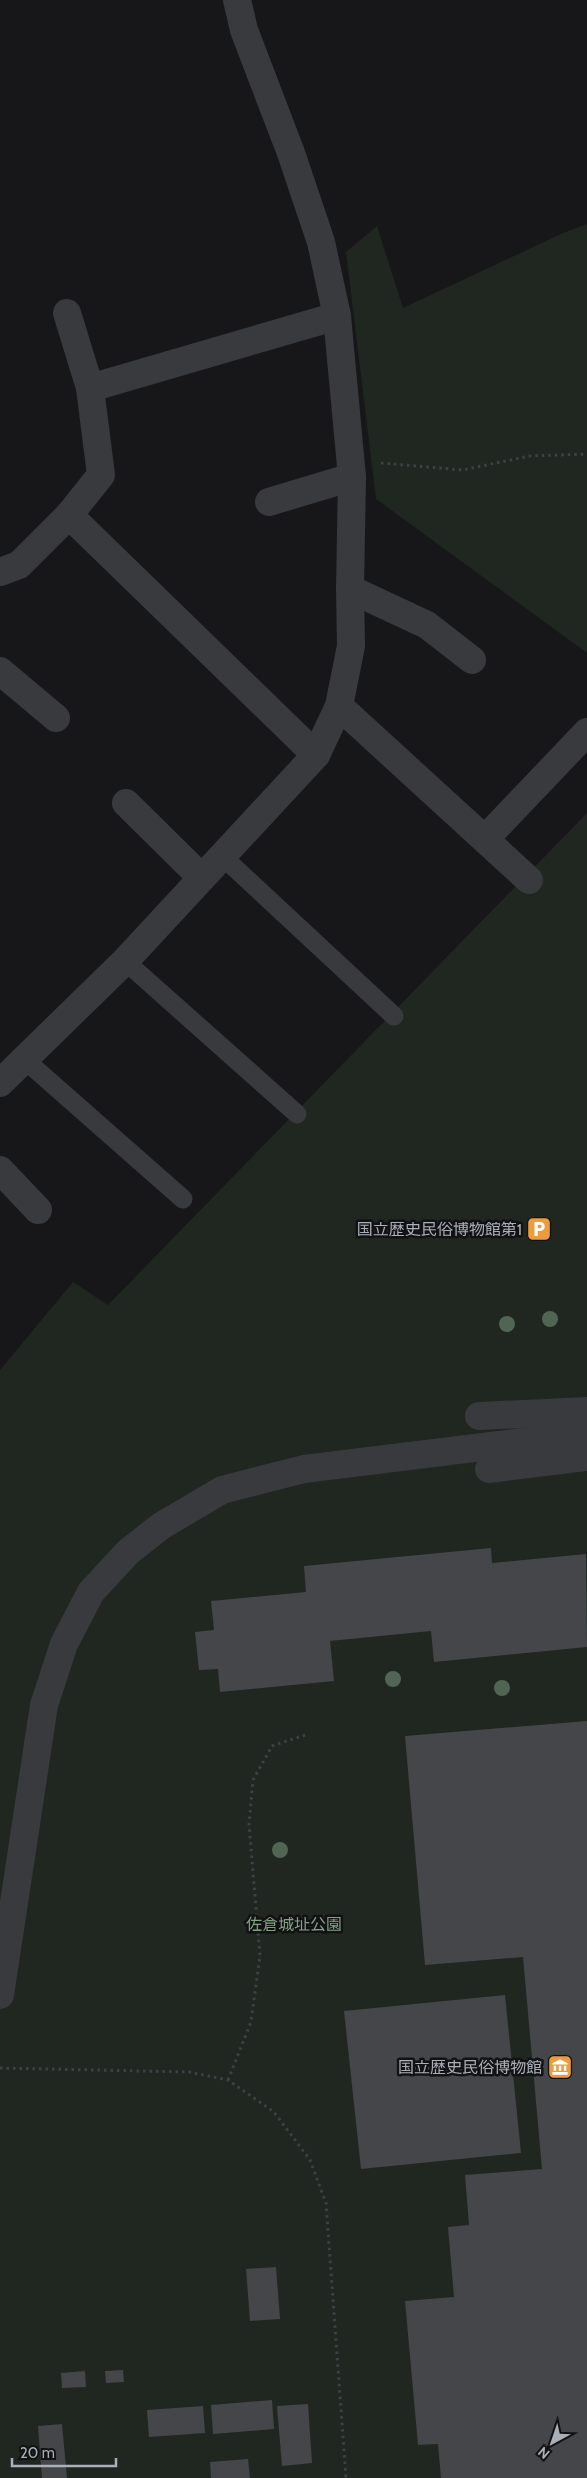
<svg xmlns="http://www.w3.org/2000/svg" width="587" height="2478" font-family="Cabin,'Noto Sans JP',sans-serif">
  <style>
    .green { fill: #1f2720 }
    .building { fill: #444649 }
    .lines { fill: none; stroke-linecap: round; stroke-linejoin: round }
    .path { stroke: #3e4145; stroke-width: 3; stroke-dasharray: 2.5 4; stroke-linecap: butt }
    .service { stroke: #383a3e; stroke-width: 19 }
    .pedestrian { stroke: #383a3e; stroke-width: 28 }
    .minor { stroke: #383a3e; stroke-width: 28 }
    .tertiary { stroke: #383a3e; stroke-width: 28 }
    .tree { fill: #526453 }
    .labels { text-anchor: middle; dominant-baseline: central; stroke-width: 5; stroke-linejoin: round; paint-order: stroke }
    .poi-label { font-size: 16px; fill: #aab0b8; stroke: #121214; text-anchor: end }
    .park-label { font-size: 16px; fill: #83a382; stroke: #121214 }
  </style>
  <rect width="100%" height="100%" fill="#171719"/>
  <g class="green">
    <polygon points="587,224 587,653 376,499 346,252 377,226 403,308 563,233"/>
    <polygon points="587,813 587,2478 0,2478 0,1370 73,1282 108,1305"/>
  </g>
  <g class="building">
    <polygon points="491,1548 492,1563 586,1554 587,1647 434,1662 431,1631 330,1641 334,1681 220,1692 218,1669 199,1670 195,1632 214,1630 211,1601 306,1592 304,1566"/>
    <polygon points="587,1721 587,2478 441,2478 438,2444 418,2445 405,2301 454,2297 448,2227 469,2225 465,2175 542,2169 523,1957 425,1965 405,1736"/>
    <polygon points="505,1995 521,2153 361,2169 344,2011"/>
    <polygon points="276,2267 280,2319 250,2321 246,2269"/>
    <polygon points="123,2370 124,2382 106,2383 105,2371"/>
    <polygon points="85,2371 86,2387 62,2388 61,2373"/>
    <polygon points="272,2400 274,2429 213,2434 211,2405"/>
    <polygon points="308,2404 312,2463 282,2466 277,2406"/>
    <polygon points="203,2406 205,2433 149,2437 147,2410"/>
    <polygon points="62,2424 67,2478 42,2478 38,2426"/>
    <polygon points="248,2459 250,2478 211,2478 210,2462"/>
  </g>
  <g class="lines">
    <g class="path">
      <polyline points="381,463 462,470 530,456 587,454"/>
      <polyline points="0,2068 189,2072 228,2080 274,2112 310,2160 326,2203 346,2478"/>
      <polyline points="228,2080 251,2022 260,1956 249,1824 253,1780 272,1746 308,1734"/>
    </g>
    <g class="service">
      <polyline points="222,856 394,1016"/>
      <polyline points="125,961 297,1114"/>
      <polyline points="24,1059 183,1199"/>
    </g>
    <g class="pedestrian">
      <polyline points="479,1416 587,1411"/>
      <polyline points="489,1469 587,1457"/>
    </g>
    <g class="minor">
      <polyline points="67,313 90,388"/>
      <polyline points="269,502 352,477"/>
      <polyline points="69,515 101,475 90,388 337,316"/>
      <polyline points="0,572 19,565 69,515 316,755"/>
      <polyline points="350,589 427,625 472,660"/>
      <polyline points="0,671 56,718"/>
      <polyline points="339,706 529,880"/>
      <polyline points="126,803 201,877"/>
      <polyline points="485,839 587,732"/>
      <polyline points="0,1083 125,961 316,755 339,706 351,646 350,589 352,477 337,316 321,242 291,153 244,30 237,0"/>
      <polyline points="0,1170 38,1210"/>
    </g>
    <polyline class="tertiary" points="0,1995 44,1705 64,1644 91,1592 128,1552 161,1526 222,1490 304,1469 587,1434"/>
  </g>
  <g class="tree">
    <circle cx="550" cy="1319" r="8"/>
    <circle cx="507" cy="1324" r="8"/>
    <circle cx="393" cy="1679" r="8"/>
    <circle cx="502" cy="1688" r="8"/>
    <circle cx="280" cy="1850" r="8"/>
  </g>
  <defs>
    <symbol id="parking-square" viewBox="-11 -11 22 22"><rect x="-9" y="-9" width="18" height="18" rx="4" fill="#eb9d3d" stroke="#121214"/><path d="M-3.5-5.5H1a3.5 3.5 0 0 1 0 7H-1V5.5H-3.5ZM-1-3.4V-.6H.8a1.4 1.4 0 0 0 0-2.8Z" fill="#fff"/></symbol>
    <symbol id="museum-square" viewBox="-11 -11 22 22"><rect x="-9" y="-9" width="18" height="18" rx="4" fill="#eb9d3d" stroke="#121214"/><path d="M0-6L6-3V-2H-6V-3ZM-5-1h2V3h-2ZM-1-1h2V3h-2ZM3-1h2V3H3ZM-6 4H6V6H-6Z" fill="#fff"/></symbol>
  </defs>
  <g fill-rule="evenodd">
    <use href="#parking-square" x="525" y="1215" width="28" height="28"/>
    <use href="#museum-square" x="546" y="2053" width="28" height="28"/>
  </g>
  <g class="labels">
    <g class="poi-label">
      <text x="522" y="1229">国立歴史民俗博物館第1</text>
      <text x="542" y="2067">国立歴史民俗博物館</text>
    </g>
    <g class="park-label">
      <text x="294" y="1924">佐倉城址公園</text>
    </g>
  </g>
  <g transform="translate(552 2443) rotate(220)" stroke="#121214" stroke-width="4" paint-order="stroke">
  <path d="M0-4L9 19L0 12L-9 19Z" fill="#aab0b8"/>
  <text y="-8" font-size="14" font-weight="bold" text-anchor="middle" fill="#aab0b8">N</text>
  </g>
  <path d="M12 2458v8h104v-8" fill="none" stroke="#aab0b8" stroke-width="2.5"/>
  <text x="20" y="2458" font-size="15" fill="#aab0b8" stroke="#121214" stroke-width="4" paint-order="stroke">20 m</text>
</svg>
